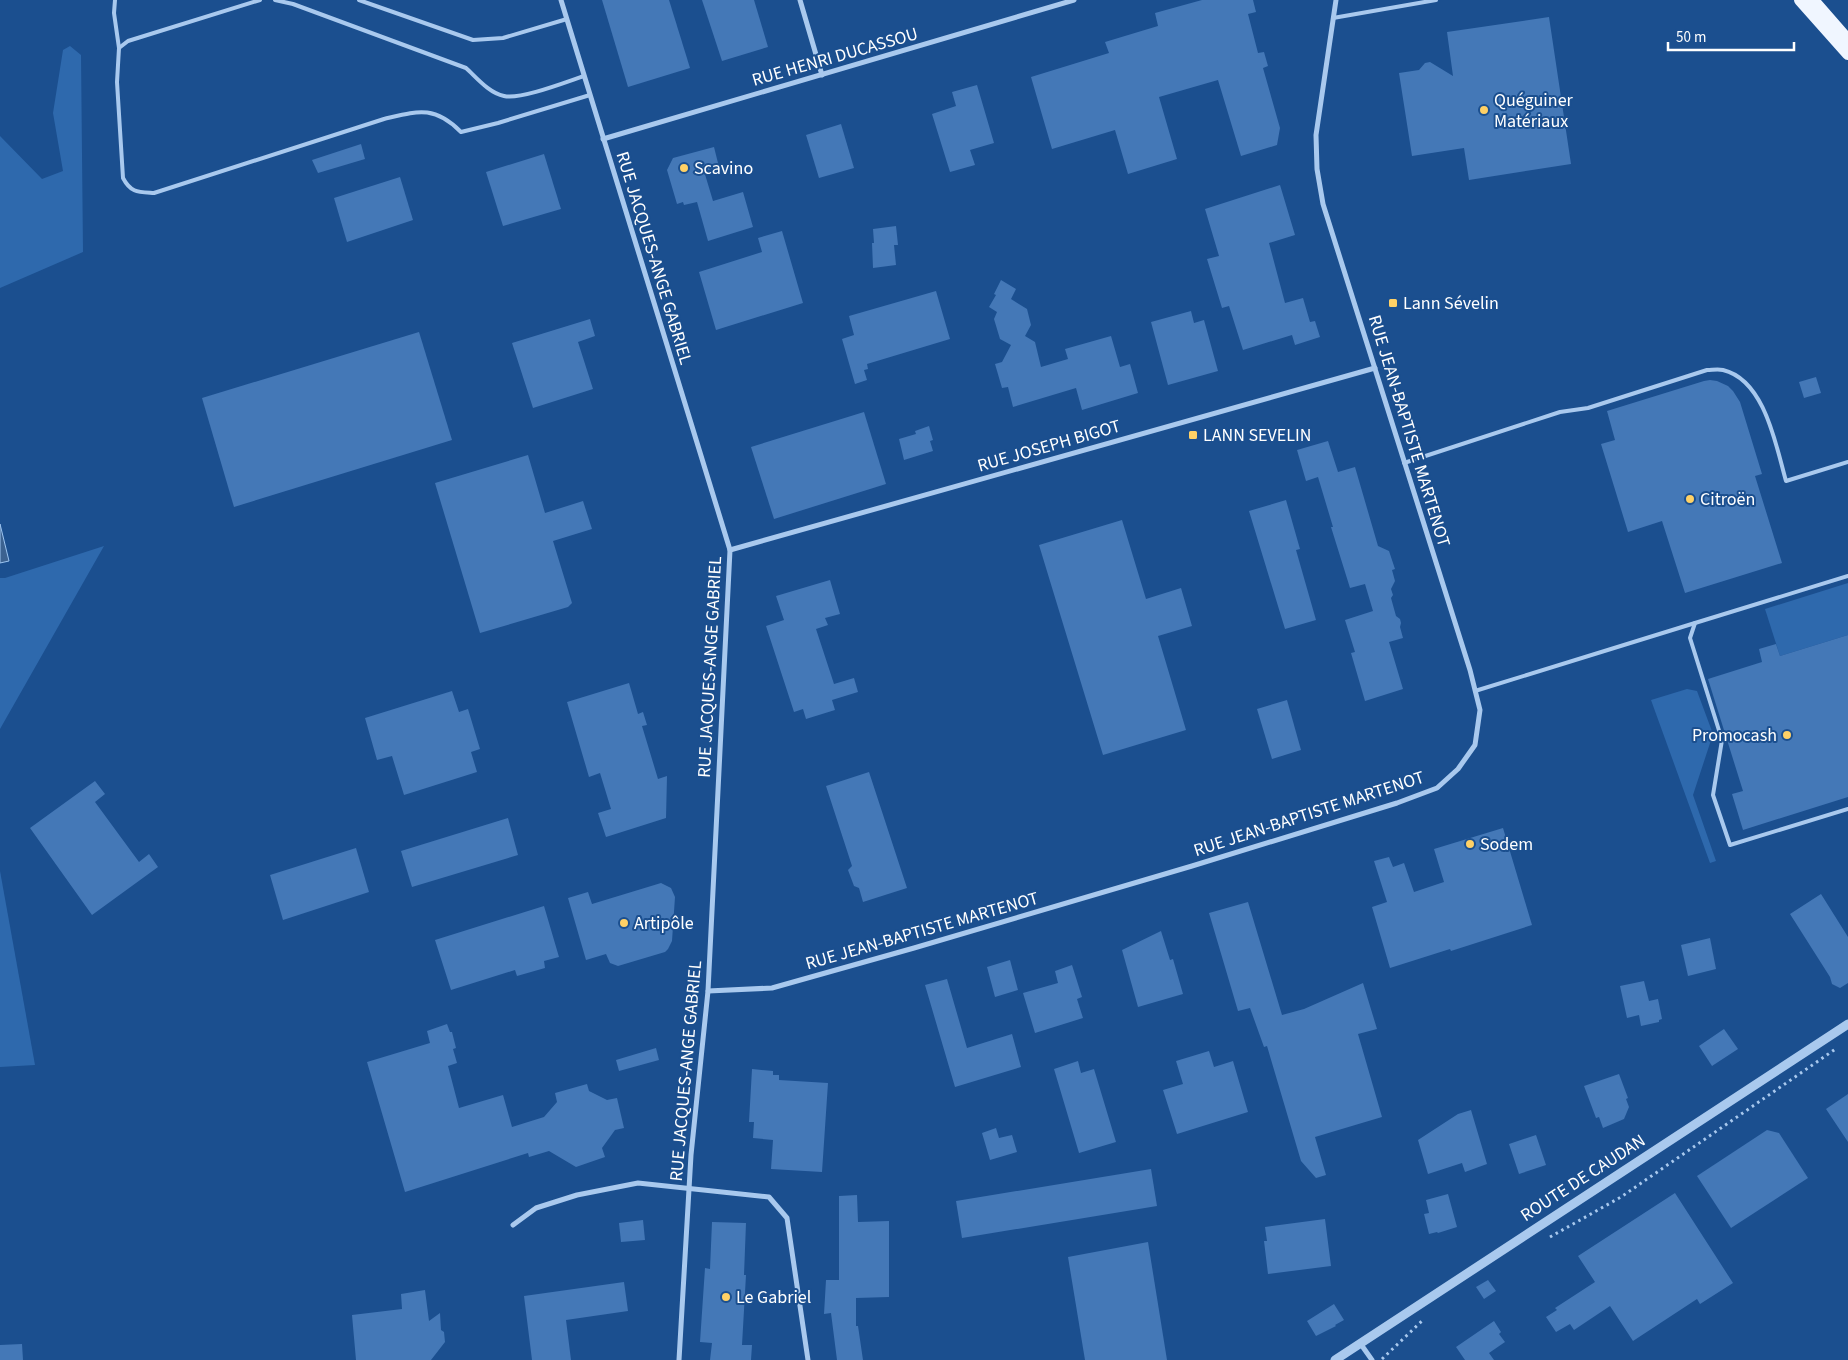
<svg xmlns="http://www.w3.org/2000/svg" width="1848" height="1360" font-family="'Source Sans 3',sans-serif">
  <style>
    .green { fill: #2e69ad }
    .water { fill: #3c6290; stroke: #9cc4f0 }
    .building { fill: #4478b7 }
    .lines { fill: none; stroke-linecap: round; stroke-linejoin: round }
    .path { stroke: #a9c9ee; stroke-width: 3; stroke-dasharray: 2.5 4; stroke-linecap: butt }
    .service { stroke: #a9c9ee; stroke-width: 4 }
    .minor { stroke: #a9c9ee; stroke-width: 5 }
    .tertiary { stroke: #a9c9ee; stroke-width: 9 }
    .primary { stroke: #f0f6ff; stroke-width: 12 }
    .poi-dot { fill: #ffd166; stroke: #1b4f8f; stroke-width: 2 }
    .labels { text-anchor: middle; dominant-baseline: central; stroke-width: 4; stroke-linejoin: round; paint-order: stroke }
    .street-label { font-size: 18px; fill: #fff; stroke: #1b4f8f }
    .poi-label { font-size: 18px; fill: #fff; stroke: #1b4f8f; text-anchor: start }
  </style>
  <rect width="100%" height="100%" fill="#1b4f8f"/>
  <g class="green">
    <polygon points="70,46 81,55 83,252 0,288 0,136 42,179 63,171 53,113 63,50"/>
    <polygon points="104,546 0,729 0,578 5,578"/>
    <polygon points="1848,583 1848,635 1780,656 1765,609"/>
    <polygon points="1687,689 1697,691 1713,734 1693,795 1716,861 1710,863 1651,700"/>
    <polygon points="0,871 35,1065 0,1067"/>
  </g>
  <polygon class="water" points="0,524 9,561 0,563"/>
  <g class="building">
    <polygon points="602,0 669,0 690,68 628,87"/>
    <polygon points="702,0 754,0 768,47 722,61"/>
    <polygon points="1202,0 1253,0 1256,12 1248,14 1258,53 1264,52 1268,66 1263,68 1280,128 1277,145 1241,156 1218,80 1159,97 1177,159 1128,174 1115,130 1052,149 1031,77 1109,53 1105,42 1158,26 1155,13"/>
    <polygon points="1549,17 1571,164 1469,180 1464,148 1412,156 1399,73 1419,70 1425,63 1430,62 1453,76 1447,32"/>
    <polygon points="977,85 994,143 970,150 975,165 950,172 932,114 956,106 952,92"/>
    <polygon points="841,124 854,168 819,178 806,135"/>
    <polygon points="361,144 365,159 318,173 312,160"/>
    <polygon points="714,147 719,167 704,171 713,201 743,192 753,227 708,241 697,202 684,205 683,202 677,204 667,170 673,158"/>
    <polygon points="544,154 561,209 503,226 486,172"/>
    <polygon points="400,177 413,220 347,242 334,198"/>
    <polygon points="1280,185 1295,235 1269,243 1285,303 1303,298 1310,322 1315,321 1320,337 1295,345 1292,335 1243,350 1229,306 1222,308 1207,259 1219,256 1205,209"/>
    <polygon points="896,226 898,245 894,245 896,265 873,268 872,243 874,243 873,229"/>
    <polygon points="782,231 803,303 716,330 699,272 762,252 758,238"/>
    <polygon points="1001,280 1016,289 1011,299 1027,309 1031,325 1025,336 1035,342 1041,367 1068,359 1065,349 1111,336 1120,367 1130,364 1138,393 1082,410 1076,388 1013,407 1008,387 1002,388 995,364 1002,362 1011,345 1000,339 994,319 997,312 989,307 996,295 994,294"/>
    <polygon points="936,291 950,339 867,364 868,369 864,370 867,380 855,384 842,339 854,335 849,316"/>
    <polygon points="1191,311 1194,323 1204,320 1218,371 1168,385 1151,322"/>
    <polygon points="590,319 595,336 578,342 593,389 533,408 512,343"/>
    <polygon points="419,332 452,440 234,507 202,398"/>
    <polygon points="1816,377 1821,393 1804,398 1799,382"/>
    <polygon points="1710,380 1717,381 1728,386 1733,391 1740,402 1762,474 1755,476 1782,563 1685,593 1662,521 1628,532 1601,444 1615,440 1607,411 1704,381"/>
    <polygon points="864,412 886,484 774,519 751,447"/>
    <polygon points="929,426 933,440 930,441 933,451 904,460 899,439 916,434 915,431"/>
    <polygon points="1328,441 1338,472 1355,467 1378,546 1389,551 1395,569 1392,570 1395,581 1391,589 1393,595 1391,598 1396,616 1400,619 1401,623 1400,627 1403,638 1389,642 1403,689 1365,701 1351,653 1355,652 1345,620 1373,611 1365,584 1350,588 1331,527 1333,527 1318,477 1306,481 1297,450"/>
    <polygon points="528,455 545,513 583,501 592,529 553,541 572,603 568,607 480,633 435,483"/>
    <polygon points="1286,500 1300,549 1296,550 1316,620 1285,629 1249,511"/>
    <polygon points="1122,520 1146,599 1181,588 1192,626 1158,636 1186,730 1103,755 1039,545"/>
    <polygon points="830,580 840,614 825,618 828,625 816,629 834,684 854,678 858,692 832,700 835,710 806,719 803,709 794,712 766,626 784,620 776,596"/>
    <polygon points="1848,635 1848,797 1743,830 1732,794 1743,791 1708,679 1762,662 1759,649 1776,644 1780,656"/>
    <polygon points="629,683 638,714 643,712 647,725 642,726 658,779 667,776 666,818 606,837 598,813 611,809 600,773 589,777 567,702"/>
    <polygon points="452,691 459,712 468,709 480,749 471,752 477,772 404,795 392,756 377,760 365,718"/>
    <polygon points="1287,700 1301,750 1272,759 1257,709"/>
    <polygon points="869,772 907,888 863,902 859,888 854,886 848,870 852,866 826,786"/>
    <polygon points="95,781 105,794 95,802 139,862 149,854 158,867 92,915 30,828"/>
    <polygon points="508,818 518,855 412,887 401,851"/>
    <polygon points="1503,828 1532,925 1451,951 1450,949 1390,968 1372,907 1387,902 1374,861 1389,857 1393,867 1404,863 1414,892 1444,882 1434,849"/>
    <polygon points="356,848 369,892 283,920 270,875"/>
    <polygon points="661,883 671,888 675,897 672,941 668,949 665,952 618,966 610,963 606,954 586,960 568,898 588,892 592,904"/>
    <polygon points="1821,894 1848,937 1848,983 1840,988 1832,984 1830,977 1790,914"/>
    <polygon points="1248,902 1282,1015 1304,1009 1363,983 1377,1029 1358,1034 1382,1117 1315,1137 1326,1175 1316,1178 1301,1161 1267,1046 1264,1047 1250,1008 1238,1011 1209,913"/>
    <polygon points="544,906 559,957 544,961 545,968 517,976 515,970 451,990 435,940"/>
    <polygon points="1161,931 1170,960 1173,959 1183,994 1138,1007 1122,950"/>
    <polygon points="1710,938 1716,969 1688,976 1681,945"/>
    <polygon points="1010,960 1018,990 995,997 987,967"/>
    <polygon points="1072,965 1082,997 1077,999 1083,1018 1035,1033 1023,993 1058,983 1055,971"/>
    <polygon points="947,979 967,1048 1012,1034 1021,1067 955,1087 925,985"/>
    <polygon points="1644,981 1649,1001 1658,999 1662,1019 1659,1020 1659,1022 1641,1026 1639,1015 1627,1018 1620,986"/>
    <polygon points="447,1024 450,1032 452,1032 456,1048 453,1049 457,1063 448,1066 459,1108 503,1095 512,1127 544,1117 557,1102 555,1093 587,1084 589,1091 607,1100 617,1098 624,1128 615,1130 602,1148 605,1157 576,1167 549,1151 529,1157 528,1153 405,1192 367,1062 430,1043 427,1031"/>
    <polygon points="1724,1029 1738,1049 1712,1066 1699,1046"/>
    <polygon points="656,1048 659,1060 619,1071 616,1060"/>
    <polygon points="1209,1051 1214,1067 1233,1061 1248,1112 1177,1134 1163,1090 1183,1084 1176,1061"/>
    <polygon points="1078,1061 1081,1073 1094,1069 1116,1142 1079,1153 1054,1069"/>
    <polygon points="752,1069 773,1071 773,1075 779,1075 779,1080 828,1083 822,1172 771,1169 773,1140 753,1138 754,1122 749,1122"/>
    <polygon points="1619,1074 1628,1098 1626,1099 1629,1107 1624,1119 1603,1128 1599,1117 1596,1118 1584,1086"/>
    <polygon points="1848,1094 1848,1142 1826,1109"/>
    <polygon points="1471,1110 1487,1164 1465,1172 1462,1163 1428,1174 1418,1140 1458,1114"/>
    <polygon points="996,1128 999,1138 1012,1135 1017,1152 990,1160 982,1133"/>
    <polygon points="1767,1130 1779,1133 1808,1178 1731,1228 1697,1176"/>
    <polygon points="1536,1135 1546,1165 1519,1174 1509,1144"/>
    <polygon points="1151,1169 1157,1206 962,1238 956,1201"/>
    <polygon points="1675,1193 1733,1283 1700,1304 1697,1299 1633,1341 1610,1306 1574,1330 1570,1324 1556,1332 1546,1317 1557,1310 1555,1308 1595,1282 1578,1256"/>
    <polygon points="1448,1194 1457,1227 1438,1233 1437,1232 1429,1234 1424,1214 1429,1213 1426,1200"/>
    <polygon points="857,1195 858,1222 889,1221 889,1297 856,1298 856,1326 858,1326 863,1360 837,1360 831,1313 824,1314 826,1280 839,1280 839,1196"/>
    <polygon points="1325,1219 1331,1266 1268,1274 1264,1241 1267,1241 1265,1227"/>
    <polygon points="643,1220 645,1240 621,1242 619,1223"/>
    <polygon points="712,1222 746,1223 744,1275 746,1275 742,1345 752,1345 751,1360 710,1360 712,1343 700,1342 705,1268 710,1269"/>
    <polygon points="1148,1242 1167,1360 1085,1360 1068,1257"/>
    <polygon points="1488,1280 1496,1291 1484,1299 1476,1287"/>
    <polygon points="624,1282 628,1311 566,1320 571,1360 532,1360 524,1296"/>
    <polygon points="425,1290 429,1321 440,1313 441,1330 444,1332 445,1342 431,1360 356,1360 352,1315 402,1309 401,1294"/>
    <polygon points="1334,1304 1344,1320 1335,1325 1336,1326 1316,1336 1307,1321"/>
    <polygon points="1494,1321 1501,1332 1499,1334 1505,1342 1489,1353 1494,1360 1465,1360 1456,1347"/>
    <polygon points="22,1344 23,1360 0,1360 0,1345"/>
  </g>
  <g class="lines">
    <g class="path">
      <polyline points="1550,1237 1621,1197 1837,1048"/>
      <polyline points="1382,1359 1424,1319"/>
    </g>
    <g class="service">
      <polyline points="115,0 114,13 119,48"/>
      <path d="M260 0 128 41 119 48 117 82 123 178C131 193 138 192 154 193L384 119C418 111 434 105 461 132L498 123 590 95"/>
      <path d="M275 0 293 4 466 68C477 78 489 93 504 96 520 100 566 82 584 76"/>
      <polyline points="359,0 473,40 503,38 567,19"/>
      <polyline points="1333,18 1436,0"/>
      <path d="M1404 463 1560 412 1588 408 1707 370C1712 370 1718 369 1723 370 1765 380 1776 446 1786 481L1848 462"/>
      <polyline points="1848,576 1695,623 1690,638 1722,740 1713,795 1730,845 1848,809"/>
      <polyline points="1475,691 1695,623"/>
    </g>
    <g class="minor">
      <polyline points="561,0 730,550 708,991 691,1155 679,1360"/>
      <polyline points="800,0 822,75"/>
      <polyline points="603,139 1074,0"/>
      <polyline points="730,550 1375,368"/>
      <polyline points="708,991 772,988 914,948 1192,866 1397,803 1437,788 1458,769 1475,745 1480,710 1470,670 1323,204 1317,169 1316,135 1336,0"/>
      <polyline points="513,1225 536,1208 577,1195 638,1183 769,1197 787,1218 808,1360"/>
      <polyline points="1360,1343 1372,1360"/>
    </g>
    <polyline class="tertiary" points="1335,1360 1848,1024"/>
    <g class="primary">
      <polyline points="1800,0 1848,54"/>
      <polyline points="1813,0 1848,40"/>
    </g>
  </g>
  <g class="poi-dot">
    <circle cx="1484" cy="110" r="5"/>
    <circle cx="684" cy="168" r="5"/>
    <rect x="1388" y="298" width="10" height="10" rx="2.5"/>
    <rect x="1188" y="430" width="10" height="10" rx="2.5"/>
    <circle cx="1690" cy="499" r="5"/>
    <circle cx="1787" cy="735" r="5"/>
    <circle cx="1470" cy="844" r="5"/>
    <circle cx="624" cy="923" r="5"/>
    <circle cx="726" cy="1297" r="5"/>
  </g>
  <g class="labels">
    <g class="street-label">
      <text transform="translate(835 57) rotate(-16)">RUE HENRI DUCASSOU</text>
      <text transform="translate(654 258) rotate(73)">RUE JACQUES-ANGE GABRIEL</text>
      <text transform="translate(1409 431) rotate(73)">RUE JEAN-BAPTISTE MARTENOT</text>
      <text transform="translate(1049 446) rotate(-16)">RUE JOSEPH BIGOT</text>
      <text transform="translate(710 667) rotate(-87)">RUE JACQUES-ANGE GABRIEL</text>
      <text transform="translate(1309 814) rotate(-18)">RUE JEAN-BAPTISTE MARTENOT</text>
      <text transform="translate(922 931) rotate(-16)">RUE JEAN-BAPTISTE MARTENOT</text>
      <text transform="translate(686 1071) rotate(-85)">RUE JACQUES-ANGE GABRIEL</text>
      <text transform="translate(1583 1178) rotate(-33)">ROUTE DE CAUDAN</text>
    </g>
    <g class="poi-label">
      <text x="1494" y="100">Quéguiner<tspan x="1494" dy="21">Matériaux</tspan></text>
      <text x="694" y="168">Scavino</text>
      <text x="1403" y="303">Lann Sévelin</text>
      <text x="1203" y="435">LANN SEVELIN</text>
      <text x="1700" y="499">Citroën</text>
      <text x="1777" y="735" text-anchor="end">Promocash</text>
      <text x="1480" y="844">Sodem</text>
      <text x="634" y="923">Artipôle</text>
      <text x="736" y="1297">Le Gabriel</text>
    </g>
  </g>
  <path d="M1668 42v8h126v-8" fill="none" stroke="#ffffff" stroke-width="2.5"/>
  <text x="1676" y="42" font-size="15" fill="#ffffff" stroke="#1b4f8f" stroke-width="4" paint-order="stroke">50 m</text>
</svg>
